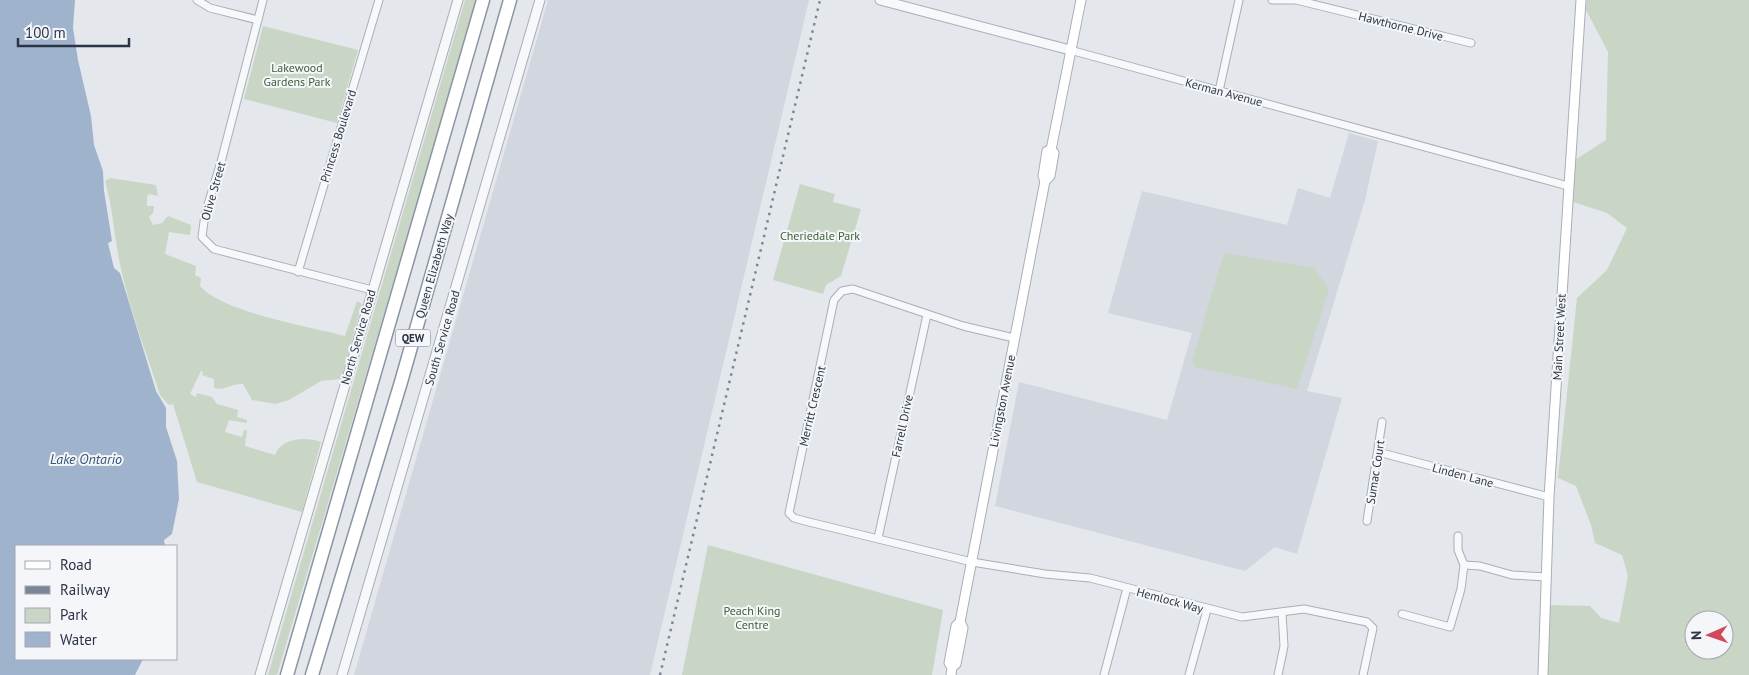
<svg xmlns="http://www.w3.org/2000/svg" width="1749" height="675" font-family="'PT Sans',sans-serif">
  <style>
    .built { fill: #d2d6de }
    .green { fill: #c9d6c5; fill-rule: evenodd }
    .water { fill: #9fb4cc }
    .lines { fill: none; stroke-linecap: round; stroke-linejoin: round }
    .minor-casing { stroke: #a9aeb7; stroke-width: 9 }
    .tertiary-casing { stroke: #a9aeb7; stroke-width: 11 }
    .secondary-casing { stroke: #a9aeb7; stroke-width: 11 }
    .motorway-casing { stroke: #8b94a3; stroke-width: 15 }
    .minor { stroke: #f7f8fa; stroke-width: 7 }
    .tertiary { stroke: #f7f8fa; stroke-width: 9 }
    .secondary { stroke: #fff; stroke-width: 9 }
    .motorway { stroke: #fff; stroke-width: 12 }
    .rail { stroke: #7d8696; stroke-width: 2.5; stroke-dasharray: 2.5 5; stroke-linecap: butt }
    .labels { text-anchor: middle; dominant-baseline: central; stroke-width: 4; stroke-linejoin: round; paint-order: stroke }
    .shield { fill: #f4f6f9; stroke: #676e7b; stroke-width: 1 }
    .shield-label { font-size: 11px; font-weight: bold; fill: #2b3445 }
    .street-label { font-size: 12px; fill: #2b3445; stroke: #f4f6f9 }
    .park-label { font-size: 12px; fill: #3f6138; stroke: #f4f6f9 }
    .water-label { font-size: 14px; font-style: italic; fill: #34527a; stroke: #f4f6f9 }
  </style>
  <rect width="100%" height="100%" fill="#e4e7ec"/>
  <g class="built">
    <polygon points="548,0 809,0 650,675 354,675"/>
    <polygon points="1349,133 1378,141 1365,200 1307,391 1342,398 1297,554 1275,547 1245,571 995,506 1019,382 1167,420 1192,333 1108,313 1142,191 1287,225 1298,188 1330,198"/>
  </g>
  <g class="green">
    <polygon points="465,0 477,0 277,675 268,675"/>
    <path d="M1587 0H1749V675H1546L1547 623 1551 605 1590 606 1601 618 1619 623 1628 576 1622 555 1595 543 1591 525 1576 486 1558 478 1577 298 1607 270 1627 228 1607 213 1573 202 1575 160 1606 140 1608 52 1586 10ZM1694 620H1724V650H1694Z"/>
    <polygon points="263,26 358,50 337,123 244,99"/>
    <path d="M110 178 156 185 158 196 149 194 147 197V206H154L153 213 149 217 153 225 162 223 168 216 191 225 190 235 169 232 165 254 196 266 195 275 201 278 200 286C222 312 310 327 345 336L357 301 362 304 341 379 321 381 289 400 276 404 252 400 243 384C232 383 225 391 214 388V379L202 375 203 372 201 371 190 394 196 397 197 393 212 397 217 404 238 410 237 417 247 420V423L229 420 225 432 242 437 244 430H247L245 446 275 455C281 438 305 436 321 442L302 512 197 482 173 404 169 405 160 395C146 352 129 308 120 264 114 236 113 208 105 181Z"/>
    <polygon points="800,184 835,194 833,202 861,209 841,276 826,285 823,294 773,280"/>
    <polygon points="1224,253 1314,268 1329,289 1297,389 1196,367 1192,361"/>
    <polygon points="708,545 943,610 932,675 682,675"/>
  </g>
  <polygon class="water" points="0,0 75,0 73,28 78,60 91,116 94,145 103,171 104,191 112,241 108,243 114,268 120,273 156,391 166,408 166,427 177,461 179,499 172,534 164,540 165,546 16,546 16,659 143,659 135,675 0,675"/>
  <g class="lines">
    <defs>
      <g id="minor">
        <polyline points="197,0 210,8 258,20"/>
        <polyline points="263,0 221,162 205,214 202,237 214,249 372,290"/>
        <polyline points="1272,0 1296,0 1471,43"/>
        <polyline points="1070,50 1568,186"/>
        <polyline points="1219,91 1239,0"/>
        <polyline points="298,272 379,0"/>
        <polyline points="1014,338 963,326 853,289 842,291 834,300 789,513 794,518 805,521 972,562 1045,574 1090,578 1242,617 1304,609 1367,622 1373,628 1363,675"/>
        <polyline points="1378,452 1549,497"/>
        <polyline points="1367,521 1382,422"/>
        <polyline points="878,538 927,315"/>
        <polyline points="1464,565 1480,566 1512,575 1547,577"/>
        <polyline points="1402,614 1450,627 1461,589 1464,565 1458,550 1458,536"/>
        <polyline points="1104,675 1127,588"/>
        <polyline points="1189,675 1207,610"/>
        <polyline points="1278,675 1284,646 1282,613"/>
      </g>
      <g id="tertiary">
        <polyline points="880,0 1070,50"/>
        <polyline points="260,675 458,0"/>
        <polyline points="342,675 540,0"/>
      </g>
      <g id="secondary">
        <polyline points="1045,181 1043,176 1047,151 1051,150"/>
        <polyline points="952,667 956,664 963,628 960,622 1045,181 1050,176 1054,153 1051,150 1081,0"/>
        <polyline points="951,675 952,667 949,663 956,626 960,622"/>
        <polyline points="1543,675 1549,497 1581,0"/>
      </g>
      <g id="motorway">
        <polyline points="287,675 483,0"/>
        <polyline points="312,675 401,382 510,0"/>
      </g>
    </defs>
    <use href="#minor" class="minor-casing"/>
    <use href="#tertiary" class="tertiary-casing"/>
    <use href="#secondary" class="secondary-casing"/>
    <use href="#motorway" class="motorway-casing"/>
    <use href="#minor" class="minor"/>
    <use href="#tertiary" class="tertiary"/>
    <use href="#secondary" class="secondary"/>
    <use href="#motorway" class="motorway"/>
    <polyline class="rail" points="660,675 820,0"/>
  </g>
  <g class="labels">
    <rect class="shield" x="395.5" y="329.5" width="35" height="17" rx="4"/>
    <g class="shield-label">
      <text x="413" y="338">QEW</text>
    </g>
    <g class="street-label">
      <text transform="translate(1401 26) rotate(14)">Hawthorne Drive</text>
      <text transform="translate(1224 92) rotate(15)">Kerman Avenue</text>
      <text transform="translate(338 136) rotate(-73)">Princess Boulevard</text>
      <text transform="translate(213 191) rotate(-74)">Olive Street</text>
      <text transform="translate(434 266) rotate(-74)">Queen Elizabeth Way</text>
      <text transform="translate(358 337) rotate(-74)">North Service Road</text>
      <text transform="translate(1559 337) rotate(-87)">Main Street West</text>
      <text transform="translate(442 338) rotate(-74)">South Service Road</text>
      <text transform="translate(1002 401) rotate(-79)">Livingston Avenue</text>
      <text transform="translate(812 406) rotate(-77)">Merritt Crescent</text>
      <text transform="translate(902 426) rotate(-78)">Farrell Drive</text>
      <text transform="translate(1375 472) rotate(-81)">Sumac Court</text>
      <text transform="translate(1463 475) rotate(15)">Linden Lane</text>
      <text transform="translate(1170 600) rotate(15)">Hemlock Way</text>
    </g>
    <g class="park-label">
      <text x="297" y="67">Lakewood<tspan x="297" dy="14">Gardens Park</tspan></text>
      <text x="820" y="235">Cheriedale Park</text>
      <text x="752" y="610">Peach King<tspan x="752" dy="14">Centre</tspan></text>
    </g>
    <g class="water-label">
      <text x="86" y="459">Lake Ontario</text>
    </g>
  </g>
  <rect x="15" y="545" width="162" height="115" fill="#f4f6f9" stroke="#a4a8b1"/>
  <rect x="25" y="561" width="25" height="8" fill="#ffffff" stroke="#a4a8b1"/>
  <text x="60" y="570" font-size="15" fill="#2b3445">Road</text>
  <rect x="25" y="586" width="25" height="8" fill="#7d8696" stroke="#a4a8b1"/>
  <text x="60" y="595" font-size="15" fill="#2b3445">Railway</text>
  <rect x="25" y="608" width="25" height="15" fill="#c9d6c5" stroke="#a4a8b1"/>
  <text x="60" y="620" font-size="15" fill="#2b3445">Park</text>
  <rect x="25" y="632" width="25" height="15" fill="#9fb4cc" stroke="#a4a8b1"/>
  <text x="60" y="645" font-size="15" fill="#2b3445">Water</text>
  <g transform="translate(1709 635) rotate(268)"><circle r="24" fill="#f4f6f9" stroke="#a4a8b1"/>
  <path d="M0-4L9 19L0 12L-9 19Z" fill="#d1495b"/>
  <text y="-8" font-size="14" font-weight="bold" text-anchor="middle" fill="#2b3445">N</text>
  </g>
  <path d="M18 38v8h111v-8" fill="none" stroke="#2b3445" stroke-width="2.5"/>
  <text x="25" y="38" font-size="15" fill="#2b3445" stroke="#f4f6f9" stroke-width="4" paint-order="stroke">100 m</text>
</svg>
